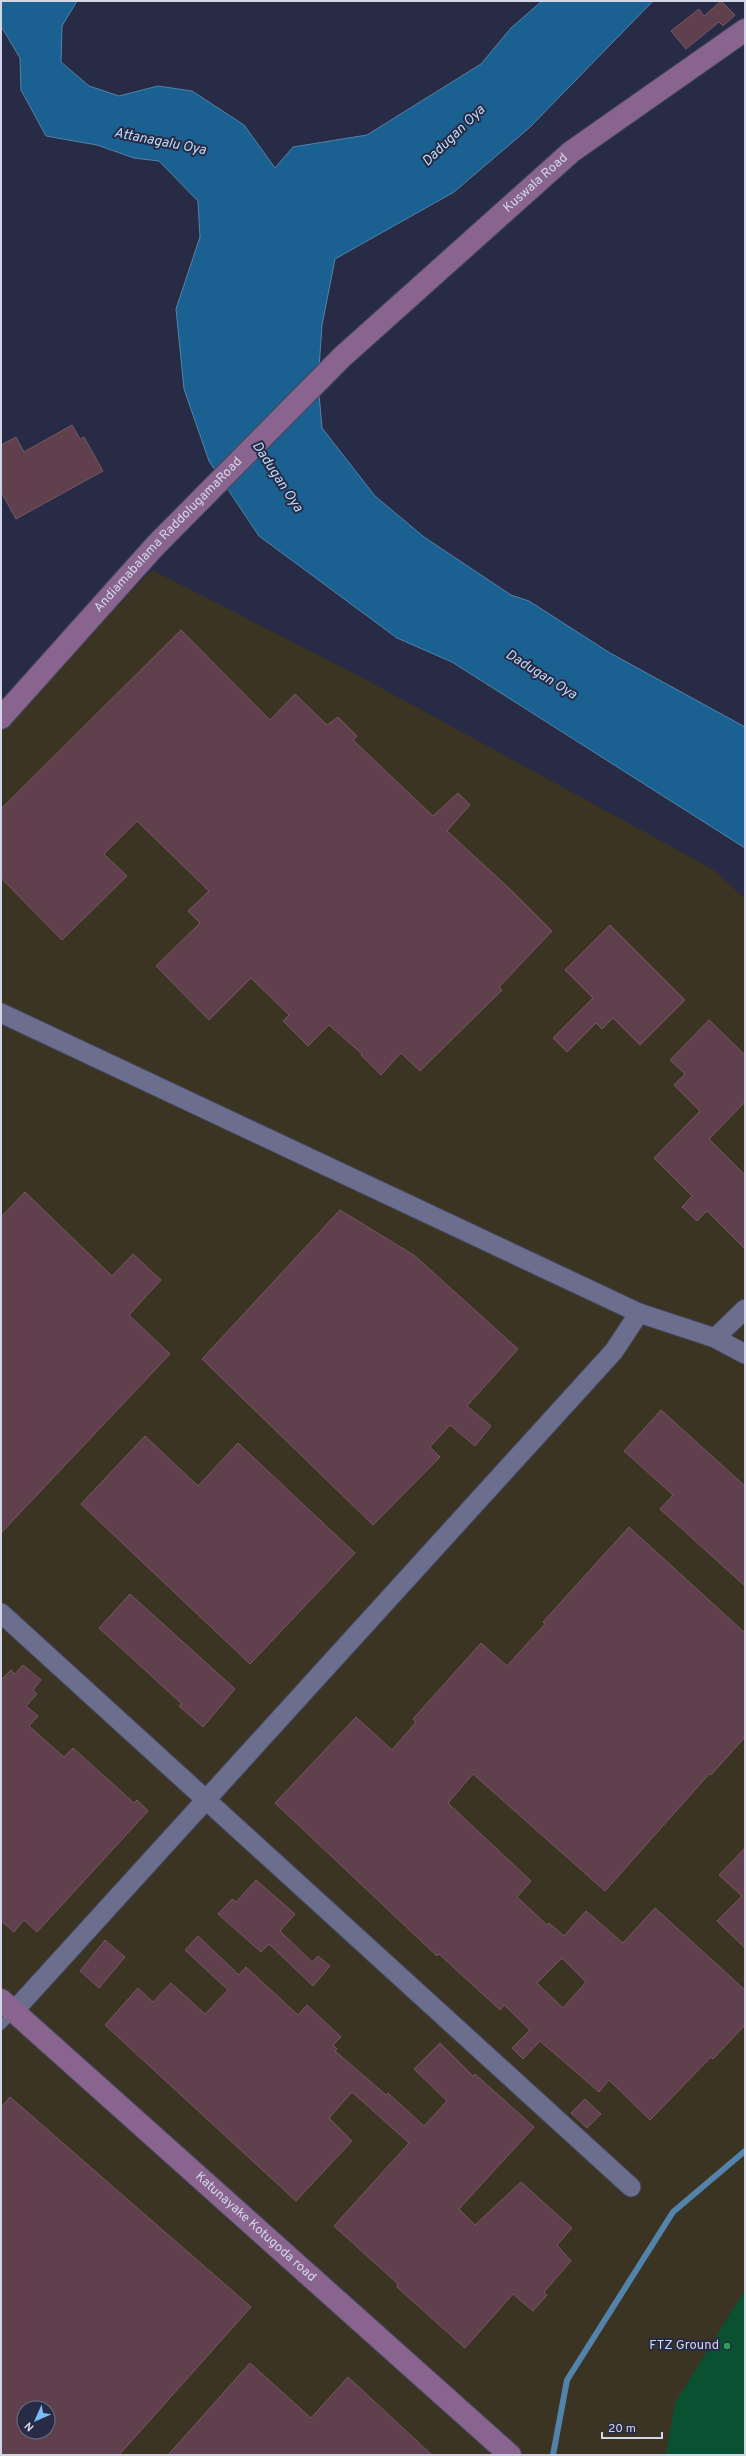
<svg xmlns="http://www.w3.org/2000/svg" width="746" height="2456" font-family="Overpass,sans-serif">
  <style>
    .industrial { fill: #3c3423; fill-rule: evenodd }
    .green { fill: #0a5132 }
    .water { fill: #1a6090; stroke: #5283aa }
    .lines { fill: none; stroke-linecap: round; stroke-linejoin: round }
    .stream { stroke: #5283aa; stroke-width: 6 }
    .building { fill: #5f404c; stroke: #775763; fill-rule: evenodd }
    .lane-casing { stroke: #43465c; stroke-width: 11 }
    .street-casing { stroke: #43465c; stroke-width: 21 }
    .secondary-casing { stroke: #43465c; stroke-width: 24 }
    .lane { stroke: #6b6f8d; stroke-width: 9 }
    .street { stroke: #6b6f8d; stroke-width: 19 }
    .secondary { stroke: #89648e; stroke-width: 22 }
    .leisure-dot { fill: #2e9e5b; stroke: #282b45; stroke-width: 1.5 }
    .labels { text-anchor: middle; dominant-baseline: central; stroke-width: 4; stroke-linejoin: round; paint-order: stroke }
    .street-label { font-size: 13px; fill: #d3d6e7; stroke: #282b45 }
    .poi-label { font-size: 13px; fill: #d3d6e7; stroke: #282b45; text-anchor: end }
    .water-label { font-size: 14px; font-style: italic; fill: #bbdcf8; stroke: #282b45 }
  </style>
  <rect width="100%" height="100%" fill="#282b45"/>
  <path class="industrial" d="M152 570 365 679 714 870 745 899V2455H1V724ZM24 2408H48V2432H24Z"/>
  <polygon class="green" points="745,2290 745,2455 666,2455 675,2403"/>
  <polygon class="water" points="1,1 77,1 62,26 61,62 89,86 119,96 158,86 192,91 244,125 275,168 293,147 367,135 481,64 511,28 542,1 653,1 529,128 454,192 335,259 322,325 318,383 322,428 375,496 424,537 511,595 529,601 610,653 745,727 745,848 452,662 397,638 259,536 209,461 184,389 176,309 200,237 198,201 159,161 134,158 97,145 46,136 21,90 20,58 1,26"/>
  <g class="lines">
    <polyline class="stream" points="553,2455 567,2380 673,2212 745,2151"/>
  </g>
  <g class="building">
    <polygon points="721,1 735,15 723,26 719,22 686,49 671,31 699,9 704,16"/>
    <polygon points="72,425 80,439 84,437 103,471 16,519 1,492 1,445 16,437 24,452"/>
    <polygon points="181,630 270,720 295,694 327,725 338,717 357,736 353,740 433,816 458,793 470,805 447,831 511,890 552,931 499,987 502,990 420,1071 401,1053 381,1075 361,1055 362,1054 329,1025 308,1046 283,1021 289,1015 251,978 209,1020 156,966 200,923 188,911 209,891 137,821 104,854 127,876 62,940 1,878 1,809"/>
    <polygon points="610,925 685,1000 640,1045 613,1018 602,1029 596,1023 567,1052 553,1038 593,998 565,970"/>
    <polygon points="709,1020 745,1055 745,1102 709,1139 745,1175 745,1249 707,1211 697,1221 682,1207 692,1196 654,1158 700,1111 674,1085 685,1074 670,1060"/>
    <polygon points="25,1192 112,1276 133,1254 161,1280 129,1315 170,1354 1,1533 1,1217"/>
    <polygon points="340,1210 415,1256 518,1349 467,1406 491,1426 475,1446 450,1425 430,1447 440,1457 373,1525 202,1359"/>
    <polygon points="661,1410 745,1486 745,1586 660,1509 673,1495 624,1451"/>
    <polygon points="145,1436 198,1486 238,1443 355,1553 250,1664 81,1504"/>
    <path d="M629 1527 745 1633V1737L711 1775 710 1773 605 1891 473 1774 448 1803 531 1881 517 1897 547 1925 549 1923 564 1936 586 1911 623 1943 655 1908 745 1990V2025L713 2059 711 2057 650 2120 609 2080 599 2092 540 2041 523 2059 512 2048 530 2030 504 2005 500 2010 439 1954 437 1956 275 1803 356 1717 392 1750 416 1722 413 1719 481 1643 507 1666 545 1624 543 1622ZM562 1958 586 1982 563 2008 537 1983Z"/>
    <polygon points="130,1594 235,1689 203,1727 179,1706 182,1704 99,1628"/>
    <polygon points="23,1665 41,1680 33,1690 37,1694 26,1706 38,1716 29,1726 64,1757 73,1748 134,1803 137,1800 148,1811 37,1932 24,1920 14,1932 1,1921 1,1680 11,1670 15,1674"/>
    <polygon points="745,1848 745,1948 717,1921 742,1896 719,1875"/>
    <polygon points="256,1880 295,1914 280,1931 312,1962 318,1956 330,1966 313,1986 269,1944 261,1952 218,1914 232,1899 236,1902"/>
    <polygon points="198,1936 239,1975 246,1967 298,2015 307,2005 341,2037 333,2045 337,2049 335,2051 386,2095 388,2093 424,2126 447,2101 414,2069 440,2043 473,2076 475,2074 534,2127 459,2209 475,2225 521,2182 572,2228 557,2245 571,2261 544,2292 547,2295 533,2311 513,2294 465,2348 397,2287 398,2284 334,2226 409,2143 352,2092 329,2118 352,2141 296,2201 105,2025 138,1988 153,2002 171,1983 205,2014 228,1990 185,1950"/>
    <polygon points="105,1940 125,1957 99,1988 80,1971"/>
    <path d="M10 2097 251 2307 119 2455H1V2108ZM24 2408H48V2432H24Z"/>
    <polygon points="585,2099 601,2114 587,2128 571,2113"/>
    <polygon points="250,2363 311,2418 348,2377 432,2455 168,2455"/>
  </g>
  <g class="lines">
    <defs>
      <polyline id="lane" points="1,2025 14,2012"/>
      <g id="street">
        <polyline points="1,1013 639,1313 614,1351 14,2011"/>
        <polyline points="639,1313 715,1338 745,1354"/>
        <polyline points="715,1338 745,1309"/>
        <polyline points="1,1613 631,2187"/>
      </g>
      <g id="secondary">
        <path id="s1" d="M1 718 155 546 342 357 571 152 745 30"/>
        <path id="s2" d="M1 2000 510 2455"/>
      </g>
    </defs>
    <use href="#lane" class="lane-casing"/>
    <use href="#street" class="street-casing"/>
    <use href="#secondary" class="secondary-casing"/>
    <use href="#lane" class="lane"/>
    <use href="#street" class="street"/>
    <use href="#secondary" class="secondary"/>
  </g>
  <circle class="leisure-dot" cx="727" cy="2346" r="4"/>
  <g class="labels">
    <g class="street-label">
      <text stroke="none"><textPath href="#s1" startOffset="757">Kuswala Road</textPath></text>
      <text stroke="none"><textPath href="#s1" startOffset="248">Andiamabalama RaddolugamaRoad</textPath></text>
      <text stroke="none"><textPath href="#s2" startOffset="341">Katunayake Kotugoda road</textPath></text>
    </g>
    <g class="poi-label">
      <text x="719" y="2346">FTZ Ground</text>
    </g>
    <g class="water-label">
      <text transform="translate(454 136) rotate(-44)">Dadugan Oya</text>
      <text transform="translate(160 142) rotate(11)">Attanagalu Oya</text>
      <text transform="translate(277 477) rotate(57)">Dadugan Oya</text>
      <text transform="translate(541 675) rotate(32)">Dadugan Oya</text>
    </g>
  </g>
  <rect width="746" height="2456" fill="none" stroke="#d3d6e7" stroke-width="4"/>
  <g transform="translate(36 2420) rotate(225)"><circle r="19" fill="#282b45" stroke="#6c6f86"/>
  <path d="M0-3L7 15L0 10L-7 15Z" fill="#77c0f7"/>
  <text y="-6" font-size="11" font-weight="bold" text-anchor="middle" fill="#d3d6e7">N</text>
  </g>
  <path d="M602 2432v6h60v-6" fill="none" stroke="#d3d6e7" stroke-width="2"/>
  <text x="608" y="2432" font-size="12" fill="#d3d6e7" stroke="#282b45" stroke-width="3" paint-order="stroke">20 m</text>
</svg>
